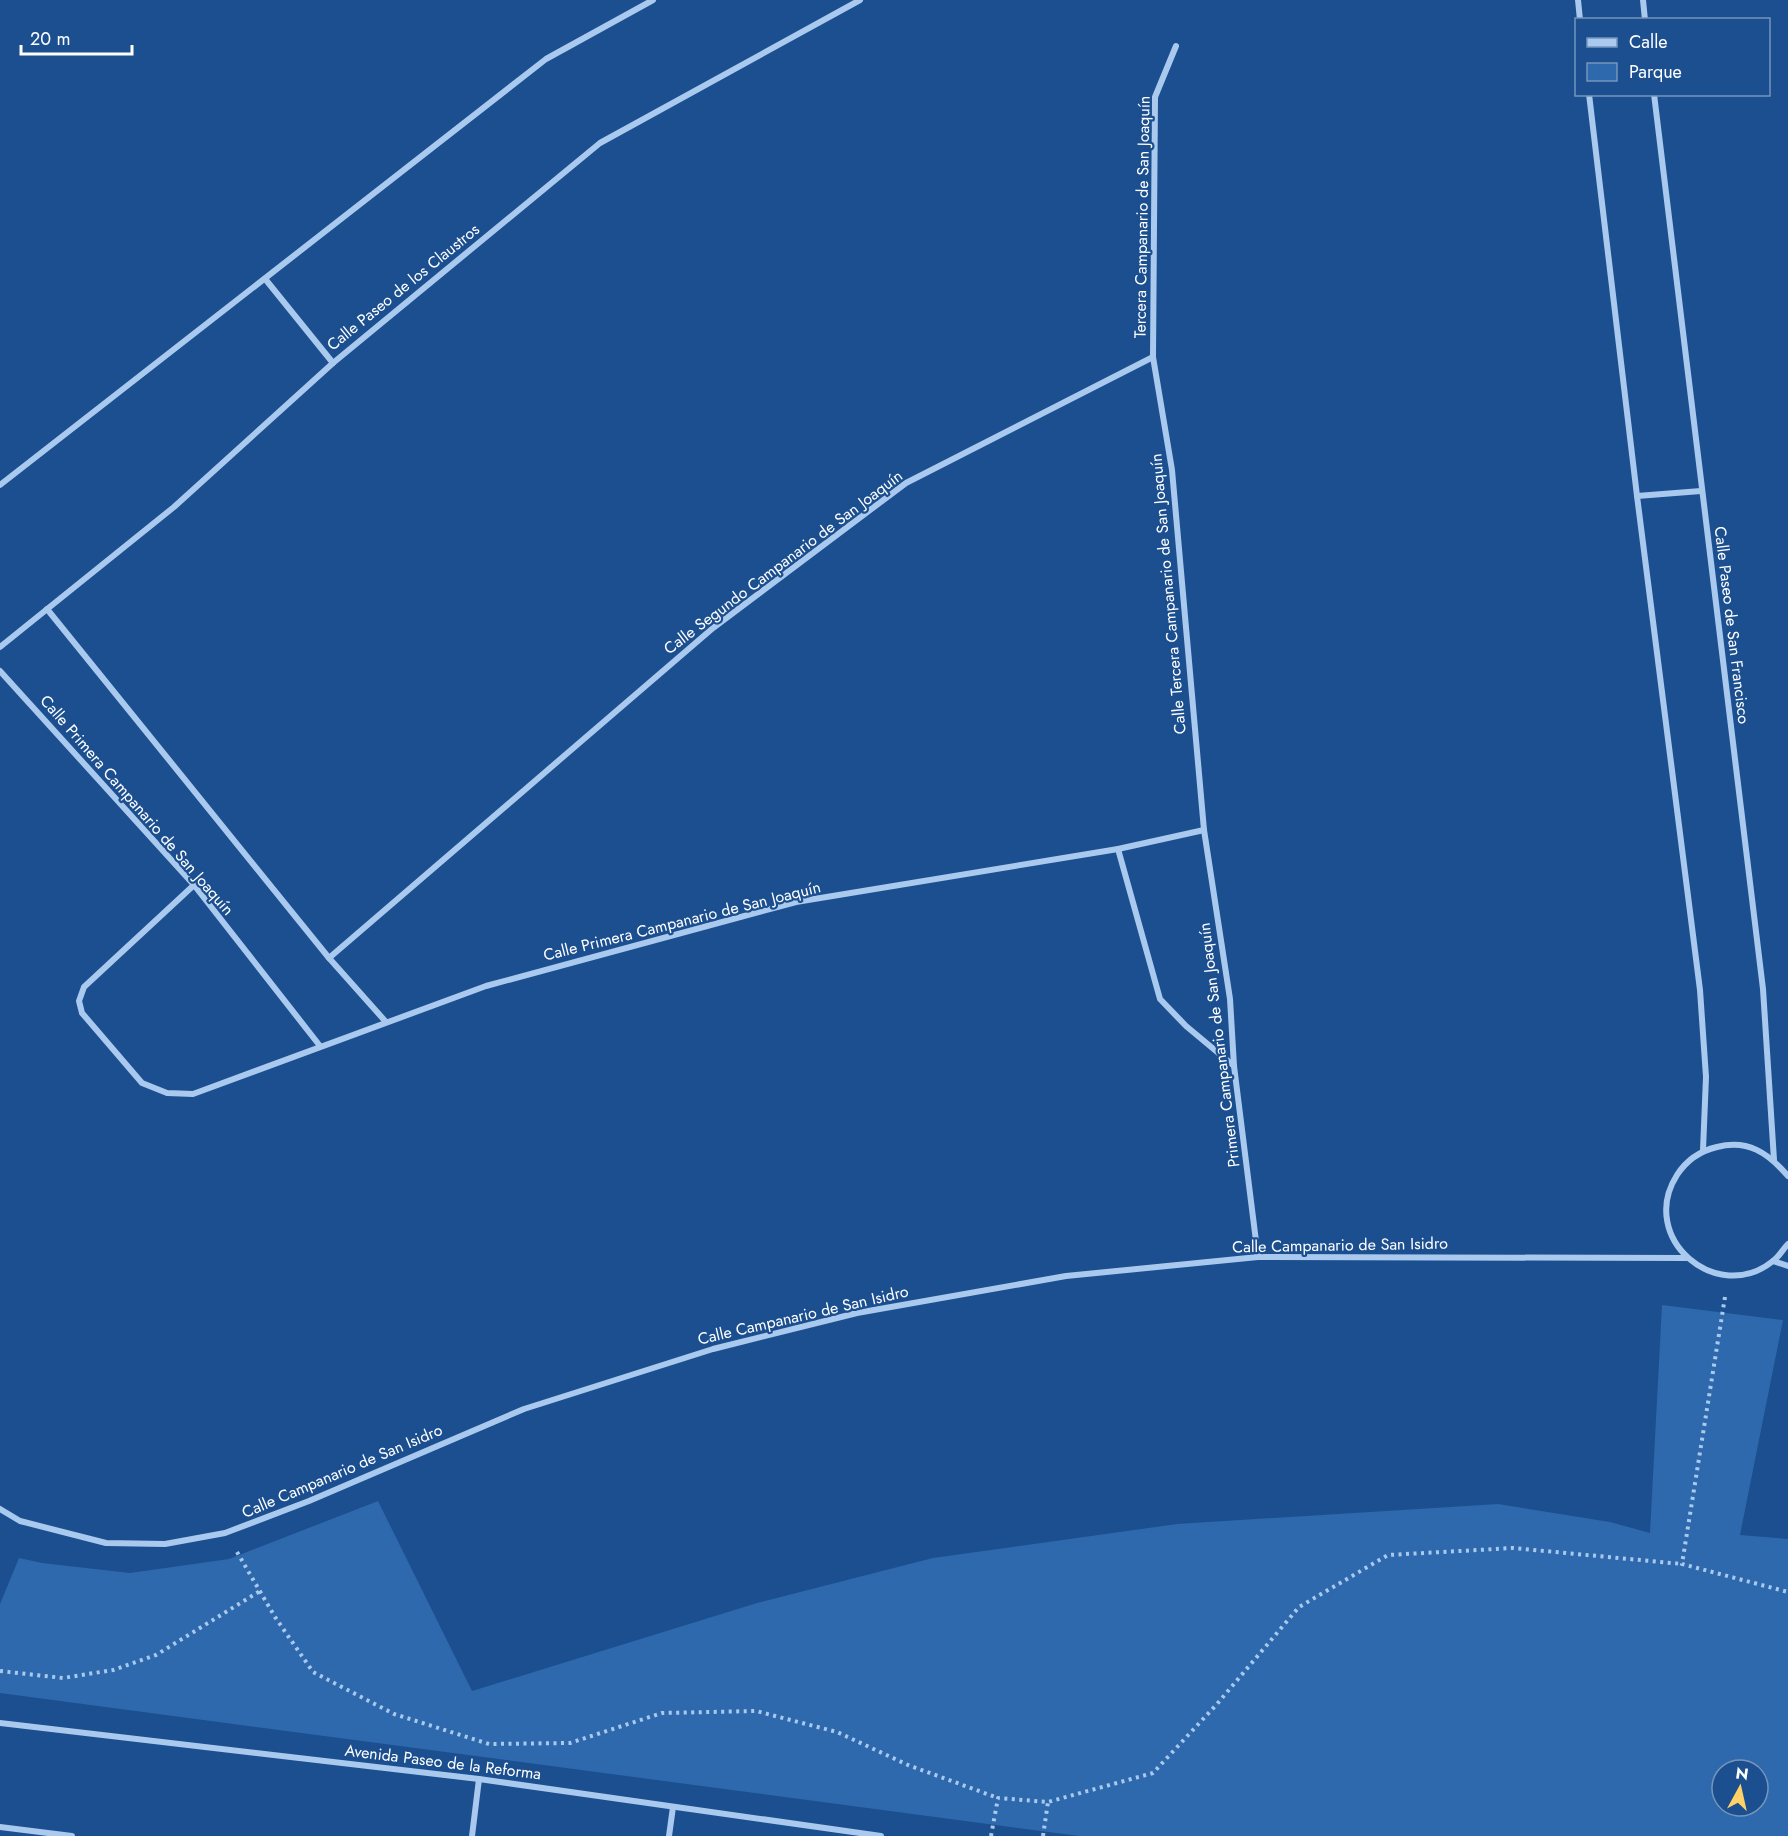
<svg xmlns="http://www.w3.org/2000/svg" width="1788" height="1836" font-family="Jost,sans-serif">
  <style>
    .green { fill: #2e69ad; fill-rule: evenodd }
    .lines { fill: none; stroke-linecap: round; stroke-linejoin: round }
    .path { stroke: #a9c9ee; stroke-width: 4; stroke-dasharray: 3 4.5; stroke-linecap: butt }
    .street { stroke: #a9c9ee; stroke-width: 6 }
    .labels { text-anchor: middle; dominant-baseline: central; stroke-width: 4.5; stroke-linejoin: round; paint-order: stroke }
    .street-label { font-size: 16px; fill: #fff; stroke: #1b4f8f }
  </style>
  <rect width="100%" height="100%" fill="#1b4f8f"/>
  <path class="green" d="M1662 1305 1783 1320 1740 1535 1788 1539V1836H1079L0 1693V1604L19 1558 42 1563 130 1573 229 1559 378 1501 472 1691 757 1603 933 1558 1177 1524 1498 1504 1610 1522 1650 1533ZM1722 1770H1758V1806H1722Z"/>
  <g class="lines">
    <g class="path">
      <polyline points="1725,1297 1682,1564 1788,1592"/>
      <polyline points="237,1552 275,1617 313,1672 394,1714 489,1744 570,1743 662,1713 756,1711 837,1732 908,1765 998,1798"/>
      <polyline points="0,1671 63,1678 113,1670 156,1655 260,1591"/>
      <polyline points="991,1836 998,1798 1048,1802 1153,1773 1217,1704 1299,1607 1388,1555 1513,1548 1682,1564"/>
      <polyline points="1043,1836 1048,1802"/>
    </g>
    <g class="street">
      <polyline points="1578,0 1580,20"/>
      <polyline points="1643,0 1645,20"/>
      <polyline points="1176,46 1155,97 1153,357 1172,470 1204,830 1230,999 1234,1066 1258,1257"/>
      <polyline points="1589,94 1637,496 1700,990 1706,1077 1703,1150"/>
      <polyline points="1654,94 1763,989 1774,1160"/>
      <polyline points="266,280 333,363"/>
      <polyline points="0,485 546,59 653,0"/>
      <polyline points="1637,496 1701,491"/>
      <polyline points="47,609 329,958 386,1022"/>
      <polyline points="0,647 174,507 333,363 600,143 860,0"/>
      <polyline points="0,671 194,885 320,1046"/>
      <polyline points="1118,849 1160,999 1186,1026 1234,1066"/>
      <polyline points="194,885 84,987 79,1001 82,1013 142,1083 167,1093 193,1094 486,986 796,902 1118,849 1204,830"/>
      <polyline points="329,958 713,628 906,483 1153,357"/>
      <path d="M1788 1176C1768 1153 1748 1139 1717 1147 1700 1151 1686 1161 1677 1175 1637 1238 1717 1306 1773 1261 1779 1257 1783 1249 1788 1244"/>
      <polyline points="1773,1261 1788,1266"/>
      <polyline points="0,1509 20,1521 106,1543 165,1544 225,1533 309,1501 524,1409 713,1349 857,1313 1066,1276 1258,1257 1686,1258"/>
      <polyline points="0,1723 479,1779 881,1836"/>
      <polyline points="0,1827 72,1836"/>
      <polyline points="472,1836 479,1779"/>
      <polyline points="669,1836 673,1807"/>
    </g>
  </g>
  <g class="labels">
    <g class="street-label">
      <text transform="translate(1142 217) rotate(-89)">Tercera Campanario de San Joaquín</text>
      <text transform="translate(403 287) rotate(-39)">Calle Paseo de los Claustros</text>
      <text transform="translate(783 562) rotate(-37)">Calle Segundo Campanario de San Joaquín</text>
      <text transform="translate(1168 594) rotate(-95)">Calle Tercera Campanario de San Joaquín</text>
      <text transform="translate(1732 625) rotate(83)">Calle Paseo de San Francisco</text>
      <text transform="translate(137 805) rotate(49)">Calle Primera Campanario de San Joaquín</text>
      <text transform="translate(682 921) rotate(-14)">Calle Primera Campanario de San Joaquín</text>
      <text transform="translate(1219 1045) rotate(-97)">Primera Campanario de San Joaquín</text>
      <text transform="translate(1340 1245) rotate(-1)">Calle Campanario de San Isidro</text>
      <text transform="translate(803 1315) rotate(-13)">Calle Campanario de San Isidro</text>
      <text transform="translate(342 1471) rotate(-23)">Calle Campanario de San Isidro</text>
      <text transform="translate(443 1762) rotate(7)">Avenida Paseo de la Reforma</text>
    </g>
  </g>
  <rect x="1575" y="18" width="195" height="78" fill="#1b4f8f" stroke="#7695bc" stroke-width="1.5"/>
  <rect x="1587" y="38" width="30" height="9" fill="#a9c9ee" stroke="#7695bc" stroke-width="1.5"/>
  <text x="1629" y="48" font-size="18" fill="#ffffff">Calle</text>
  <rect x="1587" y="63" width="30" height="18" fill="#2e69ad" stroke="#7695bc" stroke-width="1.5"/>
  <text x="1629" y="78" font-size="18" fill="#ffffff">Parque</text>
  <g transform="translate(1740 1788) rotate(8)"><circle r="28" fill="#1b4f8f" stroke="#7695bc" stroke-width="1.5"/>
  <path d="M0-4.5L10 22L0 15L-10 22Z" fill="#ffd166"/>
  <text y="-9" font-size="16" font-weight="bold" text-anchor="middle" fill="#ffffff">N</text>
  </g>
  <path d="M21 45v9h111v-9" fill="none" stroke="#ffffff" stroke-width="3"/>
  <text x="30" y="45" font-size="18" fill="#ffffff" stroke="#1b4f8f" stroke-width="4.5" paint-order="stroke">20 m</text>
</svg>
